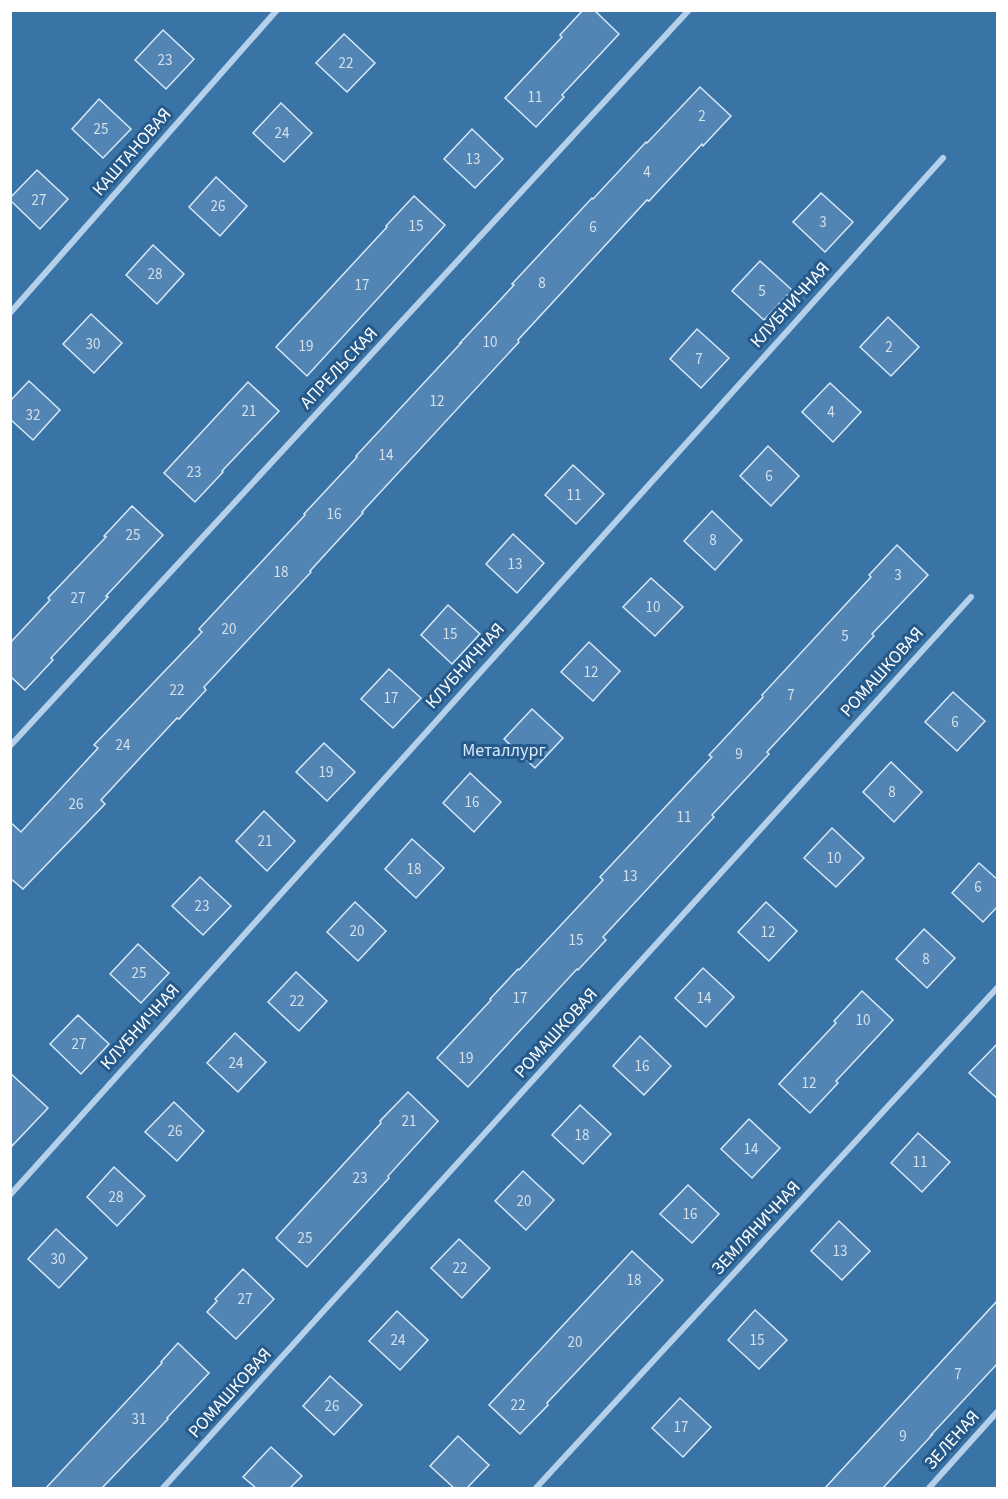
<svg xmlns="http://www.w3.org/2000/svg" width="1008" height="1499" font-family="'Source Sans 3',sans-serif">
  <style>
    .green { fill: #3a74a7 }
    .building { fill: #5285b3; stroke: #d8e9f8; stroke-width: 1.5 }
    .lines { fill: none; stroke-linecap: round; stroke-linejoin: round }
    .minor { stroke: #b4d0ea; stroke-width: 6 }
    .labels { text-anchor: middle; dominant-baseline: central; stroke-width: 6; stroke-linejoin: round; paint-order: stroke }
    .number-label { font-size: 15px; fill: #d4e0ec }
    .street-label { font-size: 18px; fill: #fff; stroke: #265a8b }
    .park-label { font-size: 18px; fill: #d8e9f8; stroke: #265a8b }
  </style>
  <rect width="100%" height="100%" fill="#265a8b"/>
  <rect class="green" x="11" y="11" width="986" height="1477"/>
  <g class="building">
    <polygon points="583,10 594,10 619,34 562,95 564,97 536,127 505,98 562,37 560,35"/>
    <polygon points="163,30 194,59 166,89 135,60"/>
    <polygon points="344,34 375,63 347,92 316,63"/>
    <polygon points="700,87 731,116 703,146 702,144 649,201 647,200 518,340 519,342 362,512 363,513 310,571 311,572 204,687 206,690 179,719 177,718 101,800 105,804 23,889 10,878 10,822 21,832 98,748 94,745 202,632 199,629 305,515 304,514 357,457 356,456 461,343 460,343 514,285 512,284 592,198 593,199 646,142 647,143"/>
    <polygon points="99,99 131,129 103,158 72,129"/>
    <polygon points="281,103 312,133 284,162 253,133"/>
    <polygon points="472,129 503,159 475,188 444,159"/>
    <polygon points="37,170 68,199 40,229 10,200 10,198"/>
    <polygon points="216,177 247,206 220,236 189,207"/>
    <polygon points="821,193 853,222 825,252 793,222"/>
    <polygon points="414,196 445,225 307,376 276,347 387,227 386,226"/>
    <polygon points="153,245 184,274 157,304 126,275"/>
    <polygon points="760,261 792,290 764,320 732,291"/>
    <polygon points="91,314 122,343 94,373 63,344"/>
    <polygon points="888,317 919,347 891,376 860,347"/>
    <polygon points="697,329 729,358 701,388 670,359"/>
    <polygon points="29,381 60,410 33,440 10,419 10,401"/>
    <polygon points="248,382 279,411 222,471 223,472 195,502 164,473"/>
    <polygon points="830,383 861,412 833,442 802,412"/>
    <polygon points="768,446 799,476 771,506 740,476"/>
    <polygon points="573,465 604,494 576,524 545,495"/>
    <polygon points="132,506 163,535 106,596 108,597 51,658 53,660 25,690 10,676 10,643 50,600 48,598 106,537 104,536"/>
    <polygon points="712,511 742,540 715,570 684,541"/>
    <polygon points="513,534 544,563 517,593 486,564"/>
    <polygon points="897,545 928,575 872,634 874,636 767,752 769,754 712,815 714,817 603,937 606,940 578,970 577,969 468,1087 437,1058 491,1000 490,999 518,969 519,970 603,880 600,877 712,757 709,755 763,697 762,695 871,577 869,575"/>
    <polygon points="651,578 683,607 655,636 623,607"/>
    <polygon points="448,605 480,634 452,664 421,635"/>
    <polygon points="589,642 620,671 593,701 561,672"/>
    <polygon points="389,669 421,698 393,728 361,699"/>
    <polygon points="953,692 985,721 957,751 925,722"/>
    <polygon points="532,709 563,738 535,768 504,739"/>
    <polygon points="324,743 355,772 327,801 296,772"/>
    <polygon points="891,762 922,792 894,822 863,792"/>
    <polygon points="470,773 501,802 474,832 443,803"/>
    <polygon points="264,811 295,841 267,871 236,841"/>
    <polygon points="832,828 864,858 836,887 804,858"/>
    <polygon points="412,839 444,868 416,898 385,869"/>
    <polygon points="979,863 998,880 998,906 983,922 952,893"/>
    <polygon points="200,877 231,906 203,935 172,906"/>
    <polygon points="355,902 386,931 358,961 327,932"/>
    <polygon points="766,902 797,931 769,961 738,932"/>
    <polygon points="924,929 955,958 927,988 896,959"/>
    <polygon points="138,944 169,973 141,1003 110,974"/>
    <polygon points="703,968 734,997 706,1027 675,998"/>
    <polygon points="296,972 327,1001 299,1031 268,1002"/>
    <polygon points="862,991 893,1020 836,1081 838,1083 810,1113 779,1084 836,1023 834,1021"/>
    <polygon points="78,1015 109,1044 81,1074 50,1044"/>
    <polygon points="235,1033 266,1062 238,1092 207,1063"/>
    <polygon points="640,1036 671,1066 644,1095 613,1066"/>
    <polygon points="998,1043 998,1099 969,1073"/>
    <polygon points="10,1073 48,1108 10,1148"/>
    <polygon points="408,1092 438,1121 388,1176 389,1178 307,1267 276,1238 381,1123 380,1121"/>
    <polygon points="174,1102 204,1131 177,1161 145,1132"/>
    <polygon points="580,1105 611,1134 583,1164 552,1135"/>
    <polygon points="749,1119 780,1148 752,1178 721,1149"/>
    <polygon points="918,1133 950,1162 922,1192 891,1163"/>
    <polygon points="114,1167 145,1196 117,1226 87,1197"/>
    <polygon points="523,1171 554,1200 526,1230 495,1201"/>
    <polygon points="688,1185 719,1214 692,1243 660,1214"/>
    <polygon points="839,1221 870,1251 842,1280 811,1251"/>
    <polygon points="56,1229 87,1258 59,1288 28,1259"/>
    <polygon points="459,1239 490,1268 462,1298 431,1268"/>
    <polygon points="632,1251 663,1280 547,1403 548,1405 520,1434 489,1405"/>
    <polygon points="243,1269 274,1299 236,1339 207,1312 217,1301 215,1299"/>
    <polygon points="998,1300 998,1363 931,1435 932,1435 883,1488 825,1488"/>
    <polygon points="755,1310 787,1340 759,1369 728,1340"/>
    <polygon points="397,1311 428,1340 400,1370 369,1341"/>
    <polygon points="178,1343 209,1373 167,1418 168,1419 102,1488 46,1488 162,1363 161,1362"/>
    <polygon points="330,1376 362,1405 334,1435 303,1406"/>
    <polygon points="680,1398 711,1427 683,1457 652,1428"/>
    <polygon points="458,1436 489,1465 467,1488 454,1488 430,1466"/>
    <polygon points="271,1447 302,1476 290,1488 256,1488 243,1477"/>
  </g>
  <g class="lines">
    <g class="minor">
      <polyline points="10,313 277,10"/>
      <polyline points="10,746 689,10"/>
      <polyline points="10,1195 943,158"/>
      <polyline points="163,1488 971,597"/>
      <polyline points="536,1488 998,987"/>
      <polyline points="929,1488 998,1411"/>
    </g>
  </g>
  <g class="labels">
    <g class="number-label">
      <text x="165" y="60">23</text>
      <text x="346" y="63">22</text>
      <text x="535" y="97">11</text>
      <text x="702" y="116">2</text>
      <text x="101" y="129">25</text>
      <text x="282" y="133">24</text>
      <text x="473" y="159">13</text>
      <text x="647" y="172">4</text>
      <text x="39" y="200">27</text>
      <text x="218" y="206">26</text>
      <text x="823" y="222">3</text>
      <text x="416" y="226">15</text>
      <text x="593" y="227">6</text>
      <text x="155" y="274">28</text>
      <text x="542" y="283">8</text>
      <text x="362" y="285">17</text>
      <text x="762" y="291">5</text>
      <text x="490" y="342">10</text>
      <text x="93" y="344">30</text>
      <text x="306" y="346">19</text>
      <text x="889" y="347">2</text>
      <text x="699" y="359">7</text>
      <text x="437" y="401">12</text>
      <text x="249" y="411">21</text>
      <text x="831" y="412">4</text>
      <text x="33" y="415">32</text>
      <text x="386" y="455">14</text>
      <text x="194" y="472">23</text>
      <text x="769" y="476">6</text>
      <text x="574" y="495">11</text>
      <text x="334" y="514">16</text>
      <text x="133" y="535">25</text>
      <text x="713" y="540">8</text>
      <text x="515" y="564">13</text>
      <text x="281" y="572">18</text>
      <text x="898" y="575">3</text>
      <text x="78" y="598">27</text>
      <text x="653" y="607">10</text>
      <text x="229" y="629">20</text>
      <text x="450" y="634">15</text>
      <text x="845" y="636">5</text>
      <text x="591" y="672">12</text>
      <text x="177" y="690">22</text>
      <text x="791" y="695">7</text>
      <text x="391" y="698">17</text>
      <text x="955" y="722">6</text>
      <text x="123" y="745">24</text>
      <text x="739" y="754">9</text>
      <text x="326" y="772">19</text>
      <text x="892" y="792">8</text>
      <text x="472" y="802">16</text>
      <text x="76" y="804">26</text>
      <text x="684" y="817">11</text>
      <text x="265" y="841">21</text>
      <text x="834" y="858">10</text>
      <text x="414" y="869">18</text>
      <text x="630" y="876">13</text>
      <text x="978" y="887">6</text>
      <text x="202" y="906">23</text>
      <text x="357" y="931">20</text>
      <text x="768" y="932">12</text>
      <text x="576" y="940">15</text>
      <text x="926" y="959">8</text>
      <text x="139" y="973">25</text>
      <text x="520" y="998">17</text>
      <text x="704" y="998">14</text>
      <text x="297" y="1001">22</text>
      <text x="863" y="1020">10</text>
      <text x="79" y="1044">27</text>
      <text x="466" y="1058">19</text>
      <text x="236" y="1063">24</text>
      <text x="642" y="1066">16</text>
      <text x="809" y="1083">12</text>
      <text x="409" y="1121">21</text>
      <text x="175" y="1131">26</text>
      <text x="582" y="1135">18</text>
      <text x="751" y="1149">14</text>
      <text x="920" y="1162">11</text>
      <text x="360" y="1178">23</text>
      <text x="116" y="1197">28</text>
      <text x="524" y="1201">20</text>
      <text x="690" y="1214">16</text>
      <text x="305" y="1238">25</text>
      <text x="840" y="1251">13</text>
      <text x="58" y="1259">30</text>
      <text x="460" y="1268">22</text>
      <text x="634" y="1280">18</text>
      <text x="245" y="1299">27</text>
      <text x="398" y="1340">24</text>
      <text x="757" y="1340">15</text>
      <text x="575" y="1342">20</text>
      <text x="958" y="1374">7</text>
      <text x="518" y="1405">22</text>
      <text x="332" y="1406">26</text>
      <text x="139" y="1419">31</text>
      <text x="681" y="1427">17</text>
      <text x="903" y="1436">9</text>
    </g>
    <g class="street-label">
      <text transform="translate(132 152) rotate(-49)">КАШТАНОВАЯ</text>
      <text transform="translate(790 305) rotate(-48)">КЛУБНИЧНАЯ</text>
      <text transform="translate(339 368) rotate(-47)">АПРЕЛЬСКАЯ</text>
      <text transform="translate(465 666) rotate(-48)">КЛУБНИЧНАЯ</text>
      <text transform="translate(882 672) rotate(-48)">РОМАШКОВАЯ</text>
      <text transform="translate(140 1027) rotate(-48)">КЛУБНИЧНАЯ</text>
      <text transform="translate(556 1033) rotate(-48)">РОМАШКОВАЯ</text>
      <text transform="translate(756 1228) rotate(-47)">ЗЕМЛЯНИЧНАЯ</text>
      <text transform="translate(230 1393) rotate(-48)">РОМАШКОВАЯ</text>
      <text transform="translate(952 1440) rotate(-48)">ЗЕЛЕНАЯ</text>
    </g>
    <g class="park-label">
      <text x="504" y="750">Металлург</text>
    </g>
  </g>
  <rect width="1008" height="1499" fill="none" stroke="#ffffff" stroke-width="24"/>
</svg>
